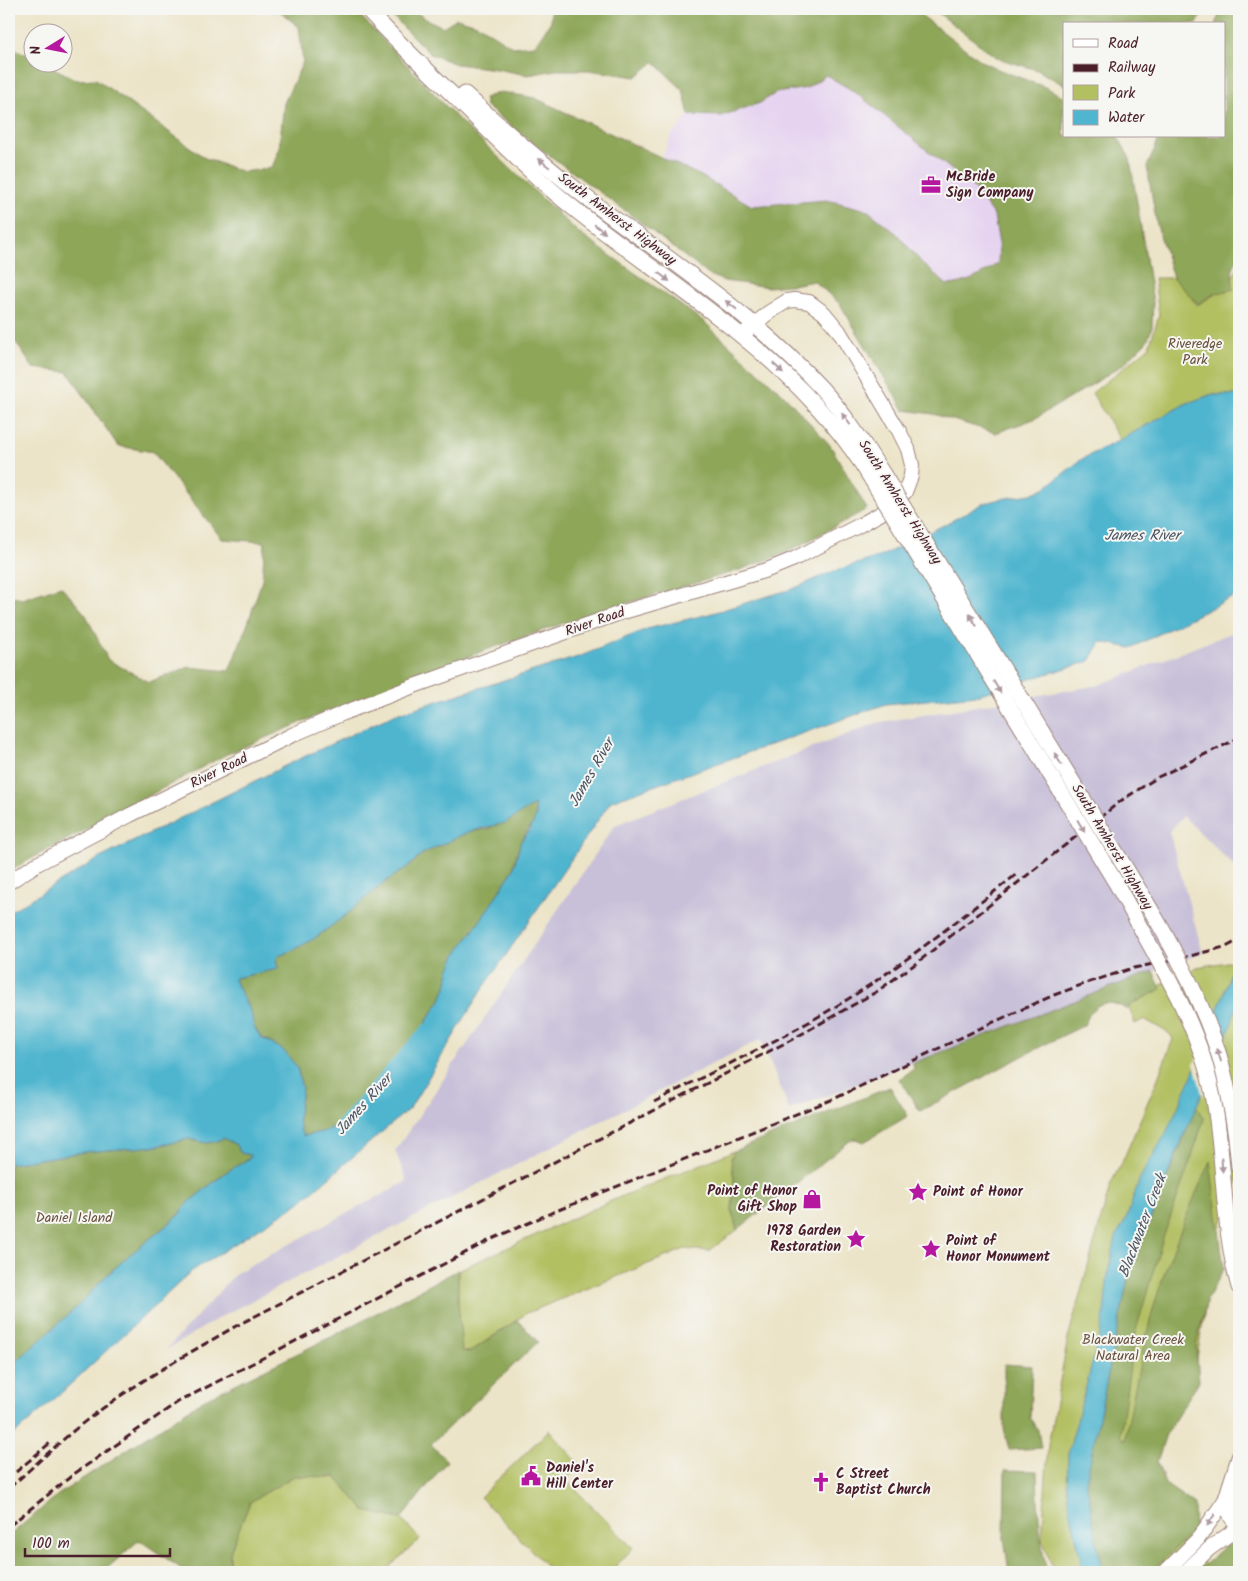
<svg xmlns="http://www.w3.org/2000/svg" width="1248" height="1581" font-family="Kalam,sans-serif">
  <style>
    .built { fill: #e6d3f0 }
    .industrial { fill: #c8c0d8 }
    .green { fill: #b2c062; stroke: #7e7046 }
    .forest { fill: #8da658; stroke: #6c6242 }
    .water { fill: #50b5cf; stroke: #4d6a7d; fill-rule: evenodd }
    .pier { fill: #ece4c8 }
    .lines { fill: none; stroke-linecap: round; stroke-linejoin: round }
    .river { stroke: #50b5cf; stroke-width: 18 }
    .secondary-casing { stroke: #9b827a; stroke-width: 16 }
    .primary-casing { stroke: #9b827a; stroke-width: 17 }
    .secondary { stroke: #fff; stroke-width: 14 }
    .primary { stroke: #fff; stroke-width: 15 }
    .rail { stroke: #4a1f2b; stroke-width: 3; stroke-dasharray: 8 4; stroke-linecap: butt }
    .primary-bridge-casing { stroke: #9b827a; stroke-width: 17; stroke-linecap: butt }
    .primary-bridge { stroke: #fff; stroke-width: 15 }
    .oneway { fill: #ae9aa0 }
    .labels { text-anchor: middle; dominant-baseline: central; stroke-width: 4; stroke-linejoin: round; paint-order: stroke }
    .poi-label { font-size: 14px; font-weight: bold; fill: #4a1f2b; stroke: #f6f6f2; text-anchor: start }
    .street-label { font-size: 14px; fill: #4a1f2b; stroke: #f6f6f2 }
    .park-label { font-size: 14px; fill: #694f3c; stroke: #f6f6f2 }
    .water-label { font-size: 15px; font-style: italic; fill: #4c5464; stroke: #f6f6f2 }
  </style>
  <rect width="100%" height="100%" fill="#f6f6f2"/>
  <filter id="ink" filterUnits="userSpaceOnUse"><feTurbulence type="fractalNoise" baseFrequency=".02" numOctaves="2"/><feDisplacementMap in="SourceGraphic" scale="10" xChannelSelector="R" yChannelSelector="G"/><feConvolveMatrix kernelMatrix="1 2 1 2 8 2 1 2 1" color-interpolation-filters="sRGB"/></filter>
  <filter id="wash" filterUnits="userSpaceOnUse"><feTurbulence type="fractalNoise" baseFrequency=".0096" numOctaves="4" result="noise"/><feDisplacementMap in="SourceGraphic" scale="20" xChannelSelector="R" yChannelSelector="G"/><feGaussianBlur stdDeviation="1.12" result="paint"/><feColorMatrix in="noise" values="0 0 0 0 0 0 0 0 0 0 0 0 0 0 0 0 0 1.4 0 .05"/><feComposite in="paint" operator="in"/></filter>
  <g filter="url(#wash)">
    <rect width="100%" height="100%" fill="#ece4c8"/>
    <polygon class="built" points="826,75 855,92 974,188 994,216 999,244 998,263 980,276 959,285 947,285 922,263 827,200 752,206 701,176 662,158 671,136 689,115 721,116 760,103 776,93 807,88"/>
    <polygon class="industrial" points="1239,630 1239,871 1183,816 1169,832 1203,953 789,1110 761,1039 222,1316 166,1350 236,1273 407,1181 395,1151 615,825 876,723 1099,685"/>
    <g class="green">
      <polygon points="1239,267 1239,395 1210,395 1185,404 1120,440 1092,393 1149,347 1159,315 1154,278 1176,278 1197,305 1223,290"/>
      <polygon points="1239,960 1239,1174 1216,1239 1195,1371 1160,1415 1153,1476 1171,1516 1210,1572 1054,1572 1042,1539 1048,1445 1068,1338 1111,1183 1124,1158 1158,1078 1173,1039 1170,1034 1144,1019 1135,1024 1127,1002 1197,967"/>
      <polygon points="734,1151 731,1159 734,1179 732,1211 737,1230 709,1251 685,1249 527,1313 470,1352 461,1351 458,1301 458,1270 622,1196"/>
      <polygon points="549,1430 580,1465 566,1480 633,1548 610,1572 552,1572 480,1497"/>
      <polygon points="294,1476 336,1477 365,1511 401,1519 420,1539 384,1572 228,1572 231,1549 250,1502"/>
    </g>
    <g class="forest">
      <polygon points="277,9 354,9 461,122 580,234 703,321 783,394 830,445 867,509 788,552 737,571 593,613 483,651 312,718 225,755 25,862 9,872 9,596 22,599 61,586 86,615 108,660 149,682 189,667 229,671 248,623 262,580 265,542 222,539 153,452 118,446 68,372 33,368 9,332 9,46 32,57 32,62 44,63 77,80 96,79 205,158 243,172 272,168 279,149 284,103 303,62 299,27"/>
      <path d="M385 9H411L426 19 443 27 457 18 477 24 513 47 535 45 551 21V9H913L981 61 1000 70 1045 87 1064 97V136H1116L1121 142 1130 159 1153 302 1152 328 1147 341 1125 363 1090 386 1034 419 996 433 933 414 904 410 840 304 814 281 798 284 769 287 724 281 709 275 631 215 523 136 486 106 484 98 501 92 535 98 701 176 752 206 827 200 867 210 897 234 922 263 947 285C967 284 982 275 998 263L999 244 994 216 974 188 855 92 826 75 807 88 776 93 760 103 721 116 689 115 683 90 654 62 636 77 588 70H556L528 75 496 69 456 64 430 54Z"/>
      <polygon points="933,9 1204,9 1197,24 1064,24 1064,85 1037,70 997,58"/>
      <path d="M1222 9H1239V257C1231 268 1231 276 1234 289L1214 294 1198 304 1173 278 1157 225 1147 167 1160 136H1224V24H1215Z"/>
      <path d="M534 805C538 826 530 824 523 838 518 848 515 859 513 870L449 970 446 987 441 1000 428 1019 411 1055 403 1064 400 1075 392 1086 383 1092 367 1099 361 1109 348 1120 325 1131 304 1136 301 1132 298 1120 302 1088 297 1067 283 1050 261 1037 254 1027 251 1013 234 980 235 978 278 969 276 961 278 956 292 951 315 938 346 915 382 884 409 866 422 854 468 832 487 829Z"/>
      <path d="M1153 971 1161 989 1129 1006 1127 1010C1116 1002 1100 999 1091 1012 1087 1017 1087 1022 1083 1026 1027 1052 974 1083 920 1111L899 1079 914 1069 913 1063Z"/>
      <polygon points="890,1087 908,1116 864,1142 855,1139 851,1140 737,1230 732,1211 734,1179 731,1159 734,1151"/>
      <path d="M1196 1106 1204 1119 1192 1156 1163 1238 1134 1337 1120 1436 1125 1440C1134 1392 1143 1343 1157 1296 1171 1250 1191 1205 1210 1161L1224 1269 1207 1300 1196 1345 1199 1381 1166 1434 1157 1462 1165 1484 1194 1504 1195 1530 1151 1572H1102L1086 1481 1129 1273Z"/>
      <polygon points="223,1138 235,1144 241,1153 250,1154 250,1158 225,1173 190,1201 177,1217 127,1257 104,1278 78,1306 9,1368 9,1164 84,1152 157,1146 189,1139 194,1141 214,1142"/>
      <polygon points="458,1270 458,1301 462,1351 470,1352 518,1320 538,1342 431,1444 447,1461 401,1519 365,1511 336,1477 294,1476 250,1502 231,1549 228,1572 186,1572 139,1540 103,1572 9,1572 9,1536 59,1494 203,1400 333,1336"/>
      <polygon points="1004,1364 1032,1366 1030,1418 1038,1430 1041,1448 1009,1450 1004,1429"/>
      <path d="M1005 1470 1037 1471C1038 1505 1039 1539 1047 1572H1009L1004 1538Z"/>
      <polygon points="1239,1541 1239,1558 1232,1562 1234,1572 1197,1572 1224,1547"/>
    </g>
    <g class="water">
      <path d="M1210 395H1239V594L1131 648 1101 642 1090 661 977 695 886 704 611 801 478 996 410 1108 299 1203 192 1271 60 1394 9 1439V1368L78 1306 104 1278 127 1257 177 1217 190 1201 225 1173 250 1158V1155L241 1153 235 1144 223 1138 214 1142 206 1143 189 1139 157 1146 84 1152 9 1164V912L100 858 295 761 393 715 581 656 647 629 709 614 795 588 834 571 881 556 946 524 982 504 1000 499 1031 494 1045 488 1082 459 1120 440 1185 404ZM534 805 536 814 534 821 529 831 521 841 513 870 480 921 457 953 449 970 446 987 441 1000 428 1019 411 1055 403 1064 400 1075 387 1090 367 1099 361 1109 348 1120 325 1131 304 1136 301 1132 298 1120 302 1088 297 1067 283 1050 260 1037 254 1027 251 1013 234 980 235 978 278 969 276 961 278 956 292 951 315 938 346 915 382 884 409 866 422 854 468 832 505 823Z"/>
      <polygon points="1239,946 1239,997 1231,1026 1179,1147 1129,1273 1086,1481 1102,1572 1083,1572 1067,1494 1068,1454 1103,1323 1108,1272 1116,1237 1126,1219 1140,1178 1166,1133 1189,1083 1224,993"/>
    </g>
    <polygon class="pier" points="1215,1009 1227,1041 1203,1097 1194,1064"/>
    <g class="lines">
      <polyline class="river" points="343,1129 429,1032"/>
    </g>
  </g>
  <g filter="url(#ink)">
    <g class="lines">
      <defs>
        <g id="secondary">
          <polyline points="9,882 37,864 130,815 292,735 346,712 414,686 623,612 767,570 794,559 860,525 885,511 894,503 905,492 911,476 912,465 908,449 899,431 839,331 824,313 809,302 794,300 787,301 768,313 741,336"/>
          <path d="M1235 1494C1232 1509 1223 1514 1239 1525"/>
          <polyline points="1165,1572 1198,1539 1225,1500 1239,1456"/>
          <polyline points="1185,1572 1209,1549 1239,1527"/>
        </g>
        <g id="primary">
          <path d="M367 9C396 41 427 70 458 100 496 138 535 178 577 211 681 293 803 364 872 480"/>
          <path d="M465 94C503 129 542 163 583 195 664 257 751 312 821 388 845 414 864 444 883 474"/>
          <path d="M1167 976C1188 1015 1206 1056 1214 1100 1225 1162 1222 1226 1239 1287"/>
          <polyline points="1236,1137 1239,1167"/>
        </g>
      </defs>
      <use href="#secondary" class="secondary-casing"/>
      <use href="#primary" class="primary-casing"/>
      <use href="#secondary" class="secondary"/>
      <use href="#primary" class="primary"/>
      <g class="rail">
        <path d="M654 1102C721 1067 792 1035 856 994 912 958 964 915 1017 874"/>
        <polyline points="16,1472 50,1443"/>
        <path d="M9 1488C32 1468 54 1447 78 1427 127 1388 182 1357 236 1326L791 1040 876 992 918 962 1122 800 1158 777 1239 738"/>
        <polyline points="9,1526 74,1474 178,1402 492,1239 551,1213 836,1098 985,1026 1054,995 1087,983 1130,969 1194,955 1228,946 1239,940"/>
      </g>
      <defs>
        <g id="primary-bridge">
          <path d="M883 474C949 580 1015 687 1080 794 1127 872 1182 951 1213 1037 1225 1069 1231 1103 1236 1137"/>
          <polyline points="872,480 1116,883 1167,976"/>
        </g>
      </defs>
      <use href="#primary-bridge" class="primary-bridge-casing"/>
      <use href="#primary-bridge" class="primary-bridge"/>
    </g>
    <defs><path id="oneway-solid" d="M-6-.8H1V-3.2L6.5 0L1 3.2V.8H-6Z" transform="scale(1.25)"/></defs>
    <g class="oneway">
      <use href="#oneway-solid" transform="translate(544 163) rotate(-141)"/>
      <use href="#oneway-solid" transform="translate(600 229) rotate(38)"/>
      <use href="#oneway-solid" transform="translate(664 277) rotate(37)"/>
      <use href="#oneway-solid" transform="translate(731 305) rotate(-142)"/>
      <use href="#oneway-solid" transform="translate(778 368) rotate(43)"/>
      <use href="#oneway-solid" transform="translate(846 419) rotate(-126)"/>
      <use href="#oneway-solid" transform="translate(973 620) rotate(-122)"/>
      <use href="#oneway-solid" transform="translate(997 687) rotate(59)"/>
      <use href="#oneway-solid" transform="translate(1058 759) rotate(-121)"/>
      <use href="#oneway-solid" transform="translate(1081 826) rotate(59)"/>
      <use href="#oneway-solid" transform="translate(1219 1055) rotate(-107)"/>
      <use href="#oneway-solid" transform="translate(1222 1165) rotate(85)"/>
      <use href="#oneway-solid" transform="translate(1211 1520) rotate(124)"/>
    </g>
  </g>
  <defs>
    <symbol id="office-bare" viewBox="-9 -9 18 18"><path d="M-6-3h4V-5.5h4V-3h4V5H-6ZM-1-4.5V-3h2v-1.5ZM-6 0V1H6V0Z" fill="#b5179e" stroke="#f6f6f2" stroke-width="2.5" paint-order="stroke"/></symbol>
    <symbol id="sight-bare" viewBox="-9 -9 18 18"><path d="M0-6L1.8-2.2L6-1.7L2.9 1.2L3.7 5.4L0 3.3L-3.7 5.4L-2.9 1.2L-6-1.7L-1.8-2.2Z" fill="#b5179e" stroke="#f6f6f2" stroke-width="2.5" paint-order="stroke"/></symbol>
    <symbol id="shop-bare" viewBox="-9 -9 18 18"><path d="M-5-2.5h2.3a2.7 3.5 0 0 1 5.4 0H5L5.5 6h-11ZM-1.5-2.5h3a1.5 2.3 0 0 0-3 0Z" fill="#b5179e" stroke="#f6f6f2" stroke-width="2.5" paint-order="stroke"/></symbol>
    <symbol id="civic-bare" viewBox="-9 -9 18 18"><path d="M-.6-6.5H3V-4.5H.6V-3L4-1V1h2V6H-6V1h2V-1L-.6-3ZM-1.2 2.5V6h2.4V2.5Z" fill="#b5179e" stroke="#f6f6f2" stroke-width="2.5" paint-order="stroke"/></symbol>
    <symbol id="church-bare" viewBox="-9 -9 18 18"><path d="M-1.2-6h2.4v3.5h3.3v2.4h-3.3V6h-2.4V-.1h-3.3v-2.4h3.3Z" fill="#b5179e" stroke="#f6f6f2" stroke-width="2.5" paint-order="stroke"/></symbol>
  </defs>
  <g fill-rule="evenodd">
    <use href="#office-bare" x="917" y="171" width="28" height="28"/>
    <use href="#sight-bare" x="904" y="1178" width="28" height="28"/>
    <use href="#shop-bare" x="798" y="1185" width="28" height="28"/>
    <use href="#sight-bare" x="842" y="1225" width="28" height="28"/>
    <use href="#sight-bare" x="917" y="1235" width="28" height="28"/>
    <use href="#civic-bare" x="517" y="1462" width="28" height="28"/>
    <use href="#church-bare" x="807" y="1468" width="28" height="28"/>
  </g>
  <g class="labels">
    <g class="poi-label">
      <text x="946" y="177">McBride<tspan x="946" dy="16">Sign Company</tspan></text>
      <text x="797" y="1191" text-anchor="end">Point of Honor<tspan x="797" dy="16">Gift Shop</tspan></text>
      <text x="933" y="1192">Point of Honor</text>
      <text x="841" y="1231" text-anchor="end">1978 Garden<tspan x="841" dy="16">Restoration</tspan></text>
      <text x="946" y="1241">Point of<tspan x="946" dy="16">Honor Monument</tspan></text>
      <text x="546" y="1468">Daniel's<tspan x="546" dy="16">Hill Center</tspan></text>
      <text x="836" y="1474">C Street<tspan x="836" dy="16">Baptist Church</tspan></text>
    </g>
    <g class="street-label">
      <text transform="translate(617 219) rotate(37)">South Amherst Highway</text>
      <text transform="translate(900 502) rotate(58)">South Amherst Highway</text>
      <text transform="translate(595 622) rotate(-19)">River Road</text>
      <text transform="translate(219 771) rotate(-26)">River Road</text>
      <text transform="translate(1112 847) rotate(59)">South Amherst Highway</text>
    </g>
    <g class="park-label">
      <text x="1195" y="344">Riveredge<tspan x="1195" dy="16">Park</tspan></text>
      <text x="74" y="1218">Daniel Island</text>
      <text x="1133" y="1340">Blackwater Creek<tspan x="1133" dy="16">Natural Area</tspan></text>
    </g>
    <g class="water-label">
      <text x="1142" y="536">James River</text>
      <text transform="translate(592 773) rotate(-60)">James River</text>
      <text transform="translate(364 1105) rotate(-48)">James River</text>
      <text transform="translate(1143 1226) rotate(-69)">Blackwater Creek</text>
    </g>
  </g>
  <rect width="1248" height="1581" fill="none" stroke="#f6f6f2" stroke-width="30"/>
  <rect x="1063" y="22" width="162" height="115" fill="#f6f6f2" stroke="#b1a0a2"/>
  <rect x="1073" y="39" width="25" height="8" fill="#ffffff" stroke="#b1a0a2"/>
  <text x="1108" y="48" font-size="15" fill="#4a1f2b">Road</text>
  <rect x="1073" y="64" width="25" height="8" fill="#4a1f2b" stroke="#b1a0a2"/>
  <text x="1108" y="72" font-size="15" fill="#4a1f2b">Railway</text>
  <rect x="1073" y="85" width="25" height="15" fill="#b2c062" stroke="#b1a0a2"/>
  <text x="1108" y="98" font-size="15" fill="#4a1f2b">Park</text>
  <rect x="1073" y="110" width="25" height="15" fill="#50b5cf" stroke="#b1a0a2"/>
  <text x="1108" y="122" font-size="15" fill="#4a1f2b">Water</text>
  <g transform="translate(48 48) rotate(260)"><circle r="24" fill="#f6f6f2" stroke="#b1a0a2"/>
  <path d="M0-4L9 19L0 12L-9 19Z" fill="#b5179e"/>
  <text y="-8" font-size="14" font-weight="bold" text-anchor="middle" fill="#4a1f2b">N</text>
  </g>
  <path d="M25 1548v8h145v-8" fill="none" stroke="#4a1f2b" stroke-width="2.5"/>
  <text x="32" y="1548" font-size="15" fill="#4a1f2b" stroke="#f6f6f2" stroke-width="4" paint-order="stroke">100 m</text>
</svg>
